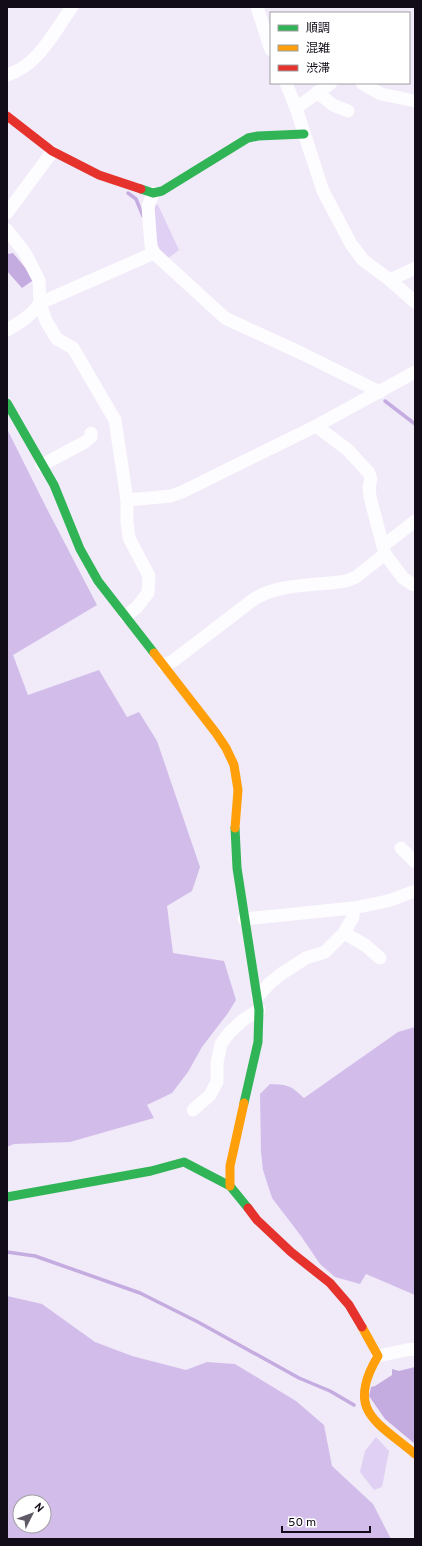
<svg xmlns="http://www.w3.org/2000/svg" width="422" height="1546" font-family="Overpass,'Noto Sans JP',sans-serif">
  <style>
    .green { fill: #e0d0f3 }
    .forest { fill: #d2bdea; fill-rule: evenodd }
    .water { fill: #c5ace0 }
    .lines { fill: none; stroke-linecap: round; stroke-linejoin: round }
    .stream { stroke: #c5ace0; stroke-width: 3.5 }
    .street { stroke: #fdfcfe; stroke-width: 13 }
    .fast { stroke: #30b455; stroke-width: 9 }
    .slow { stroke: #ff9f0a; stroke-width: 9 }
    .jam { stroke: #e5322d; stroke-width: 9 }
  </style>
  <rect width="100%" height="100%" fill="#f1eaf9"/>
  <g class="green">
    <polygon points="153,204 158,205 179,250 167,259 157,252"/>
    <polygon points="376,1437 389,1451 382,1487 374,1490 360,1472 365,1451"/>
  </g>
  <g class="forest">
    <polygon points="7,429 45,505 97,605 13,655 28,695 99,670 127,717 139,712 157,741 200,867 192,891 167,906 173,953 224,961 236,1000 228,1013 202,1047 188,1072 172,1093 147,1105 154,1118 70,1142 14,1144 7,1147"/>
    <path d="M415 1027V1295L366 1274 360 1284 335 1277 320 1264 301 1236 272 1198 263 1170 261 1152 260 1094 270 1084C289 1085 290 1085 304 1098L398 1032Z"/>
    <path d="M7 1296 42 1304 95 1342 132 1356 186 1370 207 1362 235 1364 296 1401 324 1425 332 1466 373 1504 391 1539H7ZM20 1502H44V1526H20Z"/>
  </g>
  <g class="water">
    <polygon points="7,252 9,254 13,253 32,276 32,281 22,288 7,271"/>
    <polygon points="415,1367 415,1444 385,1419 369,1396 371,1387 375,1386 392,1375 392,1369 399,1371"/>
  </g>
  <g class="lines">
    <g class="stream">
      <polyline points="128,193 136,199 143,216"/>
      <polyline points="385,401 415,424"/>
      <polyline points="7,1252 35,1256 140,1293 198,1322 299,1378 330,1391 354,1405"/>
    </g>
    <g class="street">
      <polyline points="257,7 271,50"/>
      <path d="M7 75C38 66 54 32 72 7"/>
      <polyline points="286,83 296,108 323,191 351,244 363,260 390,280 415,302"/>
      <polyline points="362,83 381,94 415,101"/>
      <polyline points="317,92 333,105 348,111"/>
      <polyline points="296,108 331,83"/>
      <polyline points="153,193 148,207 151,246 154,253 225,318 303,354 380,392"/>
      <polyline points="7,213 52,152"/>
      <polyline points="7,230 25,253 39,280 40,303 46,321 57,339 73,348 115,420 127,500 127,523 129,538 149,576 148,593 137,607 126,616"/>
      <polyline points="390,280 415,268"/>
      <path d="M7 330C21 322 32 315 40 303L154 253"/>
      <polyline points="316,426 348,450 369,473 371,479 369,487 370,497 385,554 403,578 412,584 415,585"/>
      <polyline points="42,465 85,442 91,437 91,433"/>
      <polyline points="127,500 171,496 182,492 316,426 415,372"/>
      <polyline points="383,546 415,521"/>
      <path d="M164 665 173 661 254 599C280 583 315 586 346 581L356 577 385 554"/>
      <polyline points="401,848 415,862"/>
      <polyline points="244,919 353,908 388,901 415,891"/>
      <polyline points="344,933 365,945 380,958"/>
      <polyline points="258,996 270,983 281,974 306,958 325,952 344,933 353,917 353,908"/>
      <polyline points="193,1110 210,1095 217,1082 217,1063 221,1044 229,1033 243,1020 259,1010"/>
      <polyline points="378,1356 406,1350 415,1349"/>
    </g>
    <g class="fast">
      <polyline points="141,189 153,193 162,191 248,138 258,136 304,134"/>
      <polyline points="7,403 54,485 80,549 98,581 154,653"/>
      <polyline points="235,828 237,868 259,1010 258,1042 244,1103"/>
      <polyline points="7,1197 151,1171 184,1162 230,1186 248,1208"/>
    </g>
    <g class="slow">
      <polyline points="154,653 216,733 226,748 234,765 238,790 235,828"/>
      <polyline points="230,1186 230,1166 244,1103"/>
      <path d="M362 1327 378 1356C345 1411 377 1422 415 1454"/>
    </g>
    <g class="jam">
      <polyline points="7,116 52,151 99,175 141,189"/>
      <polyline points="248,1208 257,1220 291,1252 330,1283 349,1305 362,1327"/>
    </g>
  </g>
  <rect width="422" height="1546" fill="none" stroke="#110c17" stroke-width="16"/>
  <rect x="270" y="12" width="140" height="72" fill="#ffffff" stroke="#a09ea2"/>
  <rect x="278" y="25" width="20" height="6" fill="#30b455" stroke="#a09ea2"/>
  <text x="306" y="32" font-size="12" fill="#110c17">順調</text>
  <rect x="278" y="45" width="20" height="6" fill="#ff9f0a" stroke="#a09ea2"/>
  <text x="306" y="52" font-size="12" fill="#110c17">混雑</text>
  <rect x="278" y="65" width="20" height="6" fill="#e5322d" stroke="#a09ea2"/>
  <text x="306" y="72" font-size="12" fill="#110c17">渋滞</text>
  <g transform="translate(32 1514) rotate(48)"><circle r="19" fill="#ffffff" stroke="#a09ea2"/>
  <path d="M0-3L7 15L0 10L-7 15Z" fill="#5f5a66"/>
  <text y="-6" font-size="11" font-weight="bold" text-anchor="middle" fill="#110c17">N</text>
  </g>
  <path d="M282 1526v6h88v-6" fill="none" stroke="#110c17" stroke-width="2"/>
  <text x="288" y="1526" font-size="12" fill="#110c17" stroke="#ffffff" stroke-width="3" paint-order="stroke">50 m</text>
</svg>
